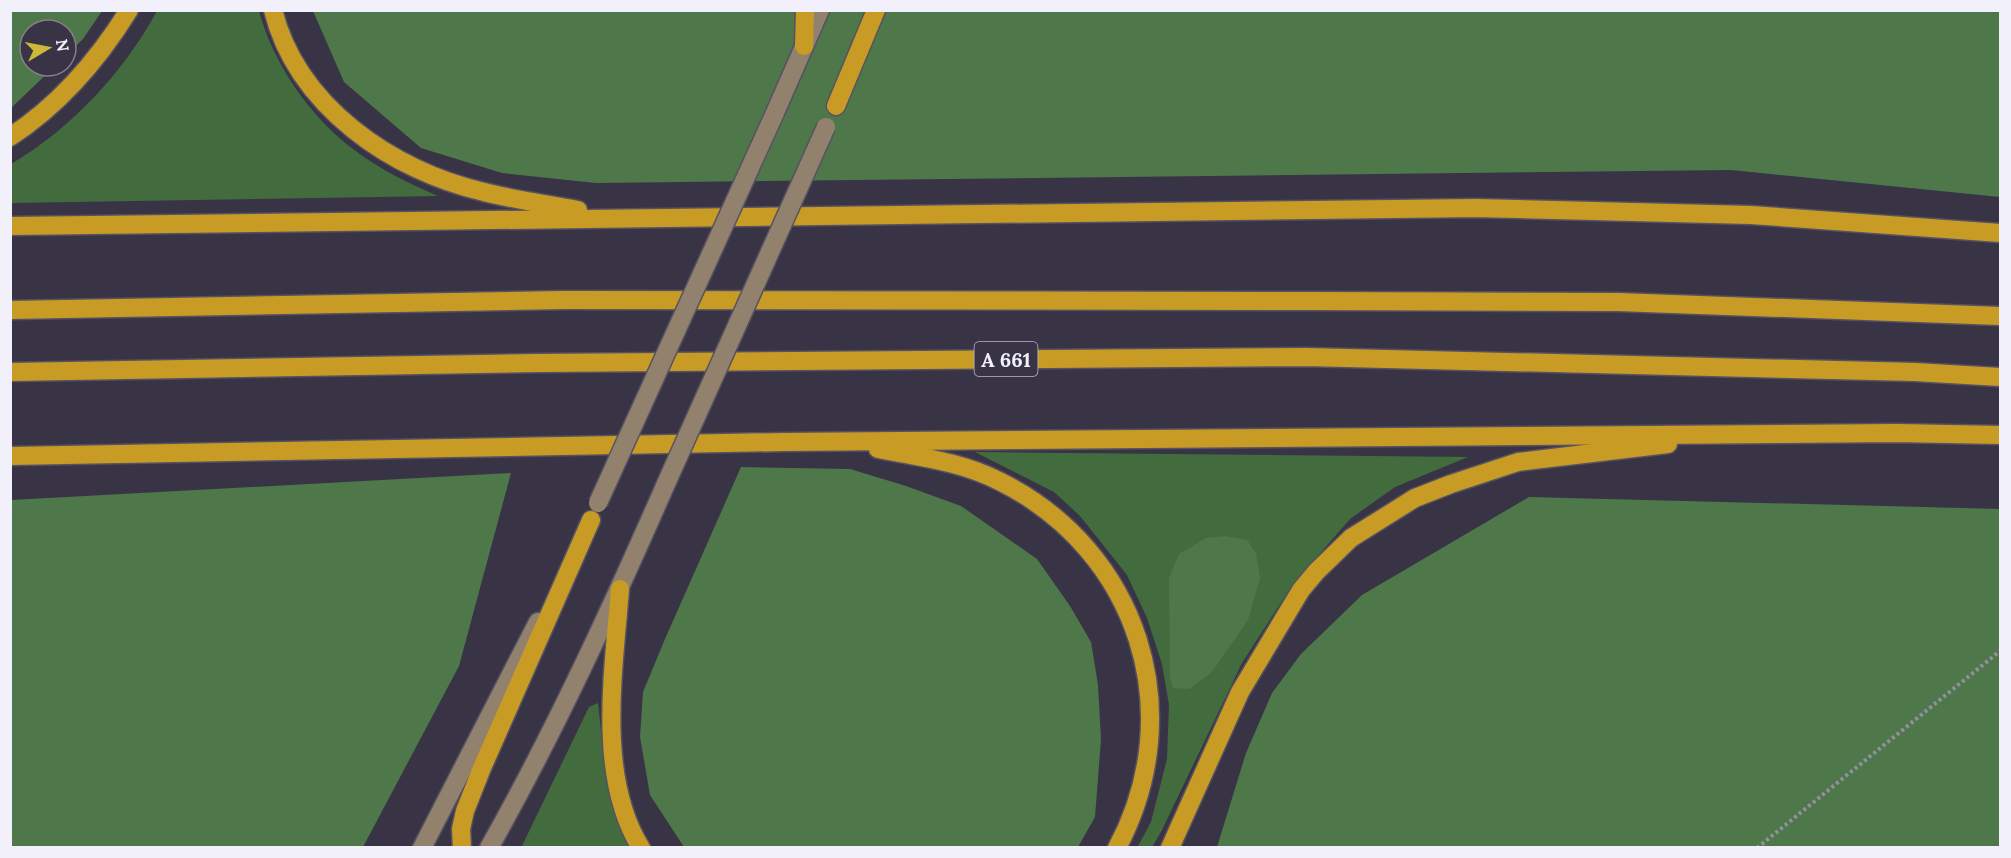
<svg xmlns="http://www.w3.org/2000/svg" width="2011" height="858" font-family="Lora,serif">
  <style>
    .green { fill: #436c3e; fill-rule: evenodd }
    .forest { fill: #4e7849 }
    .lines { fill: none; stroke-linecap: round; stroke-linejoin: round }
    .secondary-casing { stroke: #565262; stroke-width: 21 }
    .motorway-casing { stroke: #565262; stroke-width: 21 }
    .path { stroke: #928f9e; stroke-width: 4; stroke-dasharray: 3 3; stroke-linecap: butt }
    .secondary { stroke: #92826d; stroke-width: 18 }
    .motorway { stroke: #c89c24; stroke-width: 18 }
    .secondary-bridge-casing { stroke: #565262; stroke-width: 21; stroke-linecap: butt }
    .secondary-bridge { stroke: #92826d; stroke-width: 18 }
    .labels { text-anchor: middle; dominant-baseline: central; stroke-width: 6; stroke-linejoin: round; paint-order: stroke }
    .shield { fill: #383446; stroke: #bab8c5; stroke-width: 1.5 }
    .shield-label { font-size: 20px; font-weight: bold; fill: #f2f0fb }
  </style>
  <rect width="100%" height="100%" fill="#383446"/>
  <g class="green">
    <path d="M157 11H259C273 63 310 117 353 149 379 169 408 183 438 196L11 203V164C72 128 123 73 157 11Z"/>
    <path d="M975 452 1468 457 1395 487 1350 519 1291 587 1242 663 1161 832 1152 847 1137 848 1151 822 1167 759 1169 705 1162 664 1147 618 1127 575 1080 516 1054 492ZM1225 536 1170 678V642Z"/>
    <polygon points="598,703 604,759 616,811 632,847 521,848 589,707"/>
  </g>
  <g class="forest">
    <polygon points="11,10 102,11 83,39 66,55 66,30 30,30 30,66 55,66 11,108"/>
    <polygon points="313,11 2000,11 2000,197 1731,170 596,183 502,173 421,148 344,82"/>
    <polygon points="741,467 850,469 906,486 961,506 1037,559 1070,606 1091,642 1098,685 1101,739 1095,817 1078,847 684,847 650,795 640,737 643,692 665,639"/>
    <polygon points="511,473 459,666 363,847 11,847 11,500"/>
    <polygon points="1529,497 2000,509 2000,847 1217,847 1246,753 1272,693 1301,654 1362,595"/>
    <polygon points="1225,536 1247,540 1256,553 1260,578 1248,620 1212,672 1189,689 1173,688 1170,678 1169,578 1179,554 1206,538"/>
  </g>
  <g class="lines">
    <defs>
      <g id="secondary">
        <polyline points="774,115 820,10"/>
        <polyline points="422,848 538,622"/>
        <path d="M489 848C555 731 611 609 665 486"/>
      </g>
      <g id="motorway">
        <path d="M273 10C297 106 392 171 484 192 515 200 547 204 578 210"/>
        <polyline points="804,46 805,10"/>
        <polyline points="836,106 876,10"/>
        <path d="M10 137C59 105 98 60 129 10"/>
        <polyline points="10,226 1476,208 1751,215 2000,233"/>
        <polyline points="10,310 564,300 1308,301 1618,302 2000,316"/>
        <polyline points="10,372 539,363 1306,357 1915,372 2000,377"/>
        <path d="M878 449C920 457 963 462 1001 482 1138 551 1190 711 1117 848"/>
        <polyline points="10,456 783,442 1897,433 2000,435"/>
        <path d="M620 589C614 669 596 776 641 848"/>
        <polyline points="462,848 461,829 465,811 482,768 591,520"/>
        <polyline points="1170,848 1240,692 1301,590 1316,572 1351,538 1415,498 1451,484 1518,462 1668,444"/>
      </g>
    </defs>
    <use href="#secondary" class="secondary-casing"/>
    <use href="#motorway" class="motorway-casing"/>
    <polyline class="path" points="1757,848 2000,651"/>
    <use href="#secondary" class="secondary"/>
    <use href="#motorway" class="motorway"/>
    <defs>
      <g id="secondary-bridge">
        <polyline points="665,486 826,127"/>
        <polyline points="598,503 774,115"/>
      </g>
    </defs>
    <use href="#secondary-bridge" class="secondary-bridge-casing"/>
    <use href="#secondary-bridge" class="secondary-bridge"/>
  </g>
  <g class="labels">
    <rect class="shield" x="974.5" y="342" width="63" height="34" rx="4.5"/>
    <g class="shield-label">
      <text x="1006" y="359">A 661</text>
    </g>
  </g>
  <rect width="2011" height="858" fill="none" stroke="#f2f0fb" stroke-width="24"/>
  <g transform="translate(48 48) rotate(80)"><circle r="28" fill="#383446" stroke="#827f8e" stroke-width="1.5"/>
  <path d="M0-4.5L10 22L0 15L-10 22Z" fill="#cdb938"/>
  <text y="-9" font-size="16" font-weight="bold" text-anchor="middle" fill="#f2f0fb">N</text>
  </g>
</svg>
